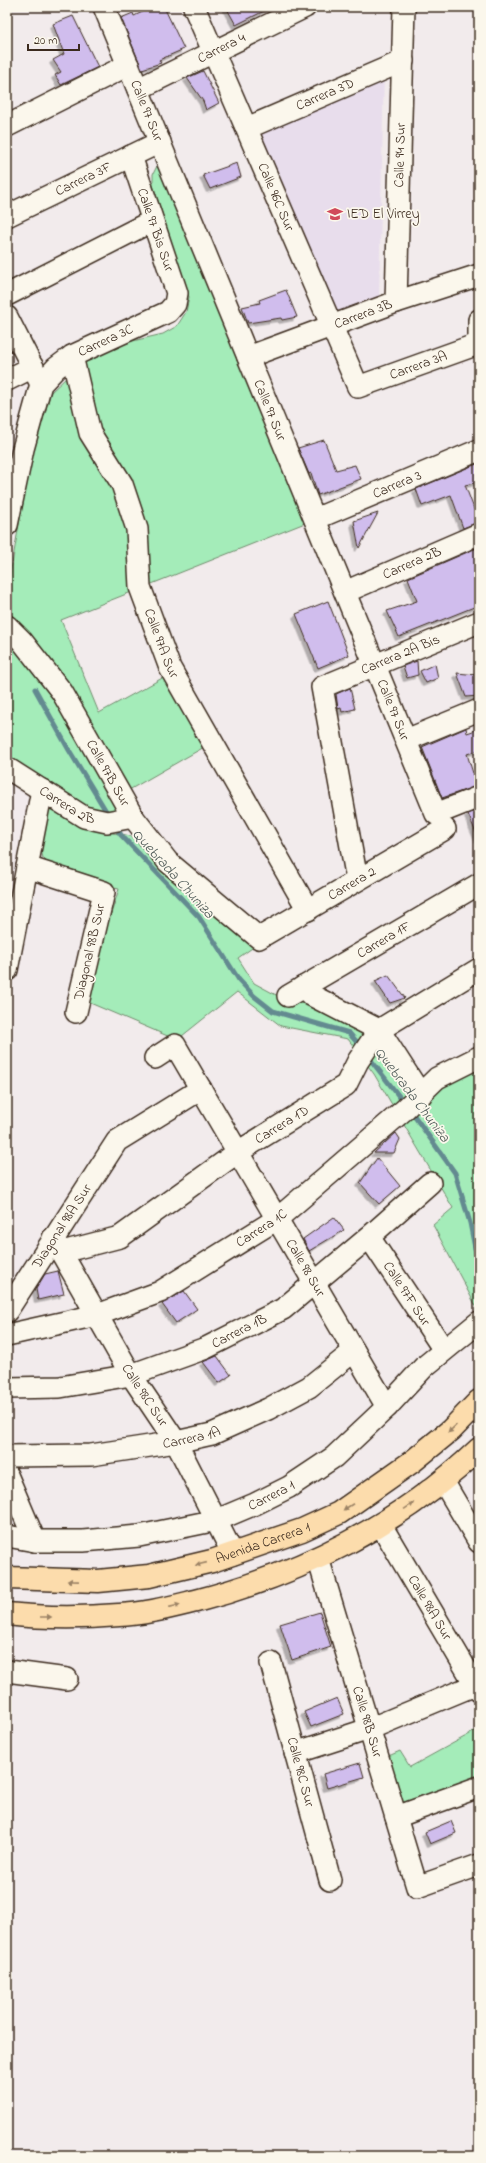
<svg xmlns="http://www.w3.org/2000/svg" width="486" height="2163" font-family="'Indie Flower',sans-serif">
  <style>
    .built { fill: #e8ddec }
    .green { fill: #a4ecb9; stroke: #708b6c }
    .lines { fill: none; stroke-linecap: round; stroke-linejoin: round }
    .stream { stroke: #638a90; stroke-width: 5 }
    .building { fill: #d0bded; stroke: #3b2a1e; filter: url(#shadow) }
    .minor-casing { stroke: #3b2a1e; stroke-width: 24 }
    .highway-casing { stroke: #3b2a1e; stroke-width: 25 }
    .minor { stroke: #fbf7ec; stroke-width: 21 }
    .highway { stroke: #fcdcac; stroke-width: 22 }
    .oneway { fill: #9c8365 }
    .labels { text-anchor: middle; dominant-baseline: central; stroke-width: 3.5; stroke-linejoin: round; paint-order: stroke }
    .street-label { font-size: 14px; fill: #3b2a1e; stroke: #fbf7ec }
    .poi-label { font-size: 14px; fill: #3b2a1e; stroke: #fbf7ec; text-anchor: start }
    .water-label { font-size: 15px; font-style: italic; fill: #4f5a57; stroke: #fbf7ec }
  </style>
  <defs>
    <filter id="shadow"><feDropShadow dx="-3.5" dy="3.5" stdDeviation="0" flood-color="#0004"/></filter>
  </defs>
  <rect width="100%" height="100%" fill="#f2ebec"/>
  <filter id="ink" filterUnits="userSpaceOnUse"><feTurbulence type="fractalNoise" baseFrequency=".025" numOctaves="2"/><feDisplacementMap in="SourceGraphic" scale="8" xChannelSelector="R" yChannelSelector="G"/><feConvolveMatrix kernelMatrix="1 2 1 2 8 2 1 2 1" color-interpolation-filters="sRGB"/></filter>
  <g filter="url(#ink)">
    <polygon class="built" points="384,70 379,297 331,317 255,131"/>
    <g class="green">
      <polygon points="159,162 305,523 61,620 99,713 166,676 206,746 129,790 114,815 76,805 7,758 7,592 30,462 51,392 82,363 124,343 163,334 177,326 186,312 189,297 153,185 153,174"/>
      <path d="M49 809C65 816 81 824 98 830 122 837 125 829 147 847L255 946 238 958 254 983 278 996 299 1001 383 1039 421 1077 436 1082 479 1061V1312L433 1225 453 1208 374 1074 348 1039 281 1026 237 992 177 1040 83 1000 119 889 60 875 43 858 38 838Z"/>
      <polygon points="479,1729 479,1777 400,1807 384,1758 400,1751 410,1767"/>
    </g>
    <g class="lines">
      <g class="stream">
        <polyline points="35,689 69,750 109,816"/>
        <polyline points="115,826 121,835 199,917 239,980 254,996 273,1011 349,1033 361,1047"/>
        <polyline points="367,1055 405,1104"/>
        <polyline points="410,1110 455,1173 470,1223 479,1268"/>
      </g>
    </g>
    <g class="building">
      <polygon points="153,7 164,7 184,49 159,60 161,63 142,69 121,18 133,13 134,16"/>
      <polygon points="226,7 272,7 236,25"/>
      <polygon points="73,16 98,67 61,85 55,75 61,72 53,60 64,54 53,24"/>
      <polygon points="203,71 219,103 206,110 203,101 187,78"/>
      <polygon points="237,163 241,177 210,189 203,175"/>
      <polygon points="286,290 297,317 282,320 281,318 248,323 242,307 260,303 259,300"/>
      <polygon points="324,440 336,470 355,465 361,479 318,495 311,473 309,474 298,448"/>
      <polygon points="479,463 479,482 465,485 479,522 463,528 451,495 422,506 416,489"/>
      <polygon points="378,513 359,548 354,521"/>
      <polygon points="479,547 479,605 399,637 387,611 417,601 408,578"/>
      <polygon points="328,601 349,655 318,668 296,614"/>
      <polygon points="417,661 418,675 407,678 403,666"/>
      <polygon points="435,664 438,678 426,683 420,671"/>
      <polygon points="457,673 477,675 479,696 466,697"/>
      <polygon points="350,688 355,709 342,712 341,708 338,709 336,694"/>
      <polygon points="466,728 467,733 479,729 479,750 467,754 477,786 442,798 422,747"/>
      <polygon points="479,810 479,840 468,814"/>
      <polygon points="388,975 405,998 390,1003 375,981"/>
      <polygon points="396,1133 400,1139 394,1153 374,1153"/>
      <polygon points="377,1158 400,1186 379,1204 360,1183"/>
      <polygon points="334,1217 344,1230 309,1251 303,1239"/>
      <polygon points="58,1271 64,1294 38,1300 36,1289 45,1274"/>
      <polygon points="184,1291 197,1309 176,1323 162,1304"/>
      <polygon points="217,1356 231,1375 219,1383 203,1362"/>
      <polygon points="320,1612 331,1647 292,1660 280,1624"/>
      <polygon points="337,1698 344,1714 311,1727 304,1712"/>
      <polygon points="360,1763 364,1777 327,1788 323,1774"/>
      <polygon points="451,1821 456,1833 430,1844 425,1832"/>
    </g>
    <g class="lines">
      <defs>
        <g id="minor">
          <path id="s1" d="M104 7 436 814 479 797"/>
          <path id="s2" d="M194 7 358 387 478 344"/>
          <path id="s3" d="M138 89 305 7"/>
          <polyline points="7,126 128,65"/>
          <path id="s4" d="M247 128 403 61"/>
          <path id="s5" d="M7 216 160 142"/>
          <polyline points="7,295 152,221"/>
          <path id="s6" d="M396 302 404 7"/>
          <polyline points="7,317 41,384"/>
          <polyline points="479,320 479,346"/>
          <path id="s7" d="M72 356 90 433 122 484 137 529 140 587 170 668 308 910"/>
          <path id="s8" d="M248 357 396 302 479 275"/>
          <polyline points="7,380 33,367"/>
          <path id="s9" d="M315 519 479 450"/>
          <path id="s10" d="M7 525 23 449 41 384 56 368 72 356 168 312 175 304 177 293 131 156"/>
          <path id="s11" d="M345 592 479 534"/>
          <path id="s12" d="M7 626 22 641 62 692 133 817 168 862 259 938 445 829"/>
          <polyline points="406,740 479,710"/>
          <path id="s13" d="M7 768 84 817 107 822 133 817"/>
          <polyline points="27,867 104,892 76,1012"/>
          <path id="s14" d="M357 880 322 687 479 622"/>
          <polyline points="7,970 42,790"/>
          <polyline points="303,987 311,995 379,1030 421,1095"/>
          <path id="s15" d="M288 996 479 884"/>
          <path id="s16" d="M155 1058 175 1045 387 1407"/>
          <path id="s17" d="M369 1237 444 1350"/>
          <path id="s18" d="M53 1238 131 1375 176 1442 233 1554"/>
          <path id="s19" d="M62 1252 120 1237 238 1152 346 1085 358 1061 379 1030 479 969"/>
          <path id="s20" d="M7 1311 117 1141 201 1089"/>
          <path id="s21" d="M7 1335 97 1315 160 1292 277 1219 404 1110 437 1078 479 1057"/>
          <path id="s22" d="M7 1388 60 1387 131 1375 206 1348 283 1309 369 1237 430 1183"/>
          <path id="s23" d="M7 1456 91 1455 176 1442 212 1434 268 1409 309 1387 354 1351"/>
          <polyline points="7,1475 35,1541"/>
          <polyline points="443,1481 479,1542"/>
          <path id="s24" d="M381 1525 479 1691"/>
          <path id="s25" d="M7 1536 35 1541H83L139 1536 217 1520 255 1504 289 1487 334 1457 387 1407 424 1367 479 1322"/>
          <path id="s26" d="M318 1558 417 1887 479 1865"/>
          <path id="s27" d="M271 1663 330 1880"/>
          <polyline points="7,1671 67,1679"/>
          <polyline points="295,1753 369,1729 475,1685"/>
          <polyline points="396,1817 479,1787"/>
        </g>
        <g id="highway">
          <path id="s28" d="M7 1578 98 1581 149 1576 212 1561 302 1530 339 1513 413 1461 451 1430 479 1401"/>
          <path d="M7 1614C44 1618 82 1618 119 1615 145 1614 171 1607 196 1601 301 1574 400 1524 479 1449"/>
        </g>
      </defs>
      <use href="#minor" class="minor-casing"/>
      <use href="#highway" class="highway-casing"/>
      <use href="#minor" class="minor"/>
      <use href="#highway" class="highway"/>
    </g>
    <defs><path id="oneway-solid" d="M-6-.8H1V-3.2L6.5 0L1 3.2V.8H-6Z"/></defs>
    <g class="oneway">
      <use href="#oneway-solid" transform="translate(452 1429) rotate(137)"/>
      <use href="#oneway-solid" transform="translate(409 1506) rotate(-34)"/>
      <use href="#oneway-solid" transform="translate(348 1507) rotate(147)"/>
      <use href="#oneway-solid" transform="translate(201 1564) rotate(167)"/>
      <use href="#oneway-solid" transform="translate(73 1581) rotate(-179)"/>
      <use href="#oneway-solid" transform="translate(175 1606) rotate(-13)"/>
      <use href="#oneway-solid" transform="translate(46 1617)"/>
    </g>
  </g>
  <defs>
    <symbol id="school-bare" viewBox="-9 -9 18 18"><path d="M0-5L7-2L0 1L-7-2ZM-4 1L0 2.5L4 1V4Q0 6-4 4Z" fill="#d1495b" stroke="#fbf7ec" stroke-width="2.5" paint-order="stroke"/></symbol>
  </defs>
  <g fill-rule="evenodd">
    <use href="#school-bare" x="324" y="203" width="22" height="22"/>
  </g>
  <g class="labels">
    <g class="street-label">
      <text stroke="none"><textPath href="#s3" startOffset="93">Carrera 4</textPath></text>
      <text stroke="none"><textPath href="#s4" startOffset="85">Carrera 3D</textPath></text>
      <text stroke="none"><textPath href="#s1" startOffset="112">Calle 97 Sur</textPath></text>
      <text stroke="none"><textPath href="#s6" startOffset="147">Calle 94 Sur</textPath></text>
      <text stroke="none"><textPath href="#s5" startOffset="85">Carrera 3F</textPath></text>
      <text stroke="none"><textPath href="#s2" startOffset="207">Calle 96C Sur</textPath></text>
      <text transform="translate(155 230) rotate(71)">Calle 97 Bis Sur</text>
      <text stroke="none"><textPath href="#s8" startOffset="123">Carrera 3B</textPath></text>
      <text stroke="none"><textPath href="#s10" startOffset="224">Carrera 3C</textPath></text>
      <text stroke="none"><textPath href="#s2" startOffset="478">Carrera 3A</textPath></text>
      <text stroke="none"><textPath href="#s1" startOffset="436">Calle 97 Sur</textPath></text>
      <text stroke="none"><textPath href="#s9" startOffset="89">Carrera 3</textPath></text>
      <text stroke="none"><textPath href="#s11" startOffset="73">Carrera 2B</textPath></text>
      <text stroke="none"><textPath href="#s7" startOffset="305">Calle 97A Sur</textPath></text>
      <text stroke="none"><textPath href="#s14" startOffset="281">Carrera 2A Bis</textPath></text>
      <text stroke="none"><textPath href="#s1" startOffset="760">Calle 97 Sur</textPath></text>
      <text stroke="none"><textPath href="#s12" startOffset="179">Calle 97B Sur</textPath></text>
      <text stroke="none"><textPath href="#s13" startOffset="71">Carrera 2B</textPath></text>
      <text stroke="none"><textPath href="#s12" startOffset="513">Carrera 2</textPath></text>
      <text stroke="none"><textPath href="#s15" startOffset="111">Carrera 1F</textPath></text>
      <text transform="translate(90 952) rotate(-77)">Diagonal 98B Sur</text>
      <text stroke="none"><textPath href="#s19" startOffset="257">Carrera 1D</textPath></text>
      <text stroke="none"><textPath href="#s20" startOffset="101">Diagonal 98A Sur</textPath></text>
      <text stroke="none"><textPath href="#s21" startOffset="279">Carrera 1C</textPath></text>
      <text stroke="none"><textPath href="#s16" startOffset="282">Calle 98 Sur</textPath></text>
      <text stroke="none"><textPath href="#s17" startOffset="68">Calle 97F Sur</textPath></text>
      <text stroke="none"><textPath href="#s22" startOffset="242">Carrera 1B</textPath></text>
      <text stroke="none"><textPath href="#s18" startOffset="182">Calle 98C Sur</textPath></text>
      <text stroke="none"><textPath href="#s23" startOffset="186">Carrera 1A</textPath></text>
      <text stroke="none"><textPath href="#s25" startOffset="272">Carrera 1</textPath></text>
      <text stroke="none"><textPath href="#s28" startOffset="261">Avenida Carrera 1</textPath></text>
      <text stroke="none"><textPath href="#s24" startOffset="96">Calle 98A Sur</textPath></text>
      <text stroke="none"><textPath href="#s26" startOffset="171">Calle 98B Sur</textPath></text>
      <text stroke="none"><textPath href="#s27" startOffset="113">Calle 98C Sur</textPath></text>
    </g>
    <g class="poi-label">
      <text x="347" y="214">IED El Virrey</text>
    </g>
    <g class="water-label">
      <text transform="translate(173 874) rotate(48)">Quebrada Chuniza</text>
      <text transform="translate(412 1095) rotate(53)">Quebrada Chuniza</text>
    </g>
  </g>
  <rect width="486" height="2163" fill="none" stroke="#fbf7ec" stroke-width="24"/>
  <rect x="12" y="12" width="462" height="2139" fill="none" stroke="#3b2a1e" stroke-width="1.5" filter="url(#ink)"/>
  <path d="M28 44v6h51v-6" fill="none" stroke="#3b2a1e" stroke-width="2"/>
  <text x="34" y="44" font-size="12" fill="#3b2a1e" stroke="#fbf7ec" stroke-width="3" paint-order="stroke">20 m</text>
</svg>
